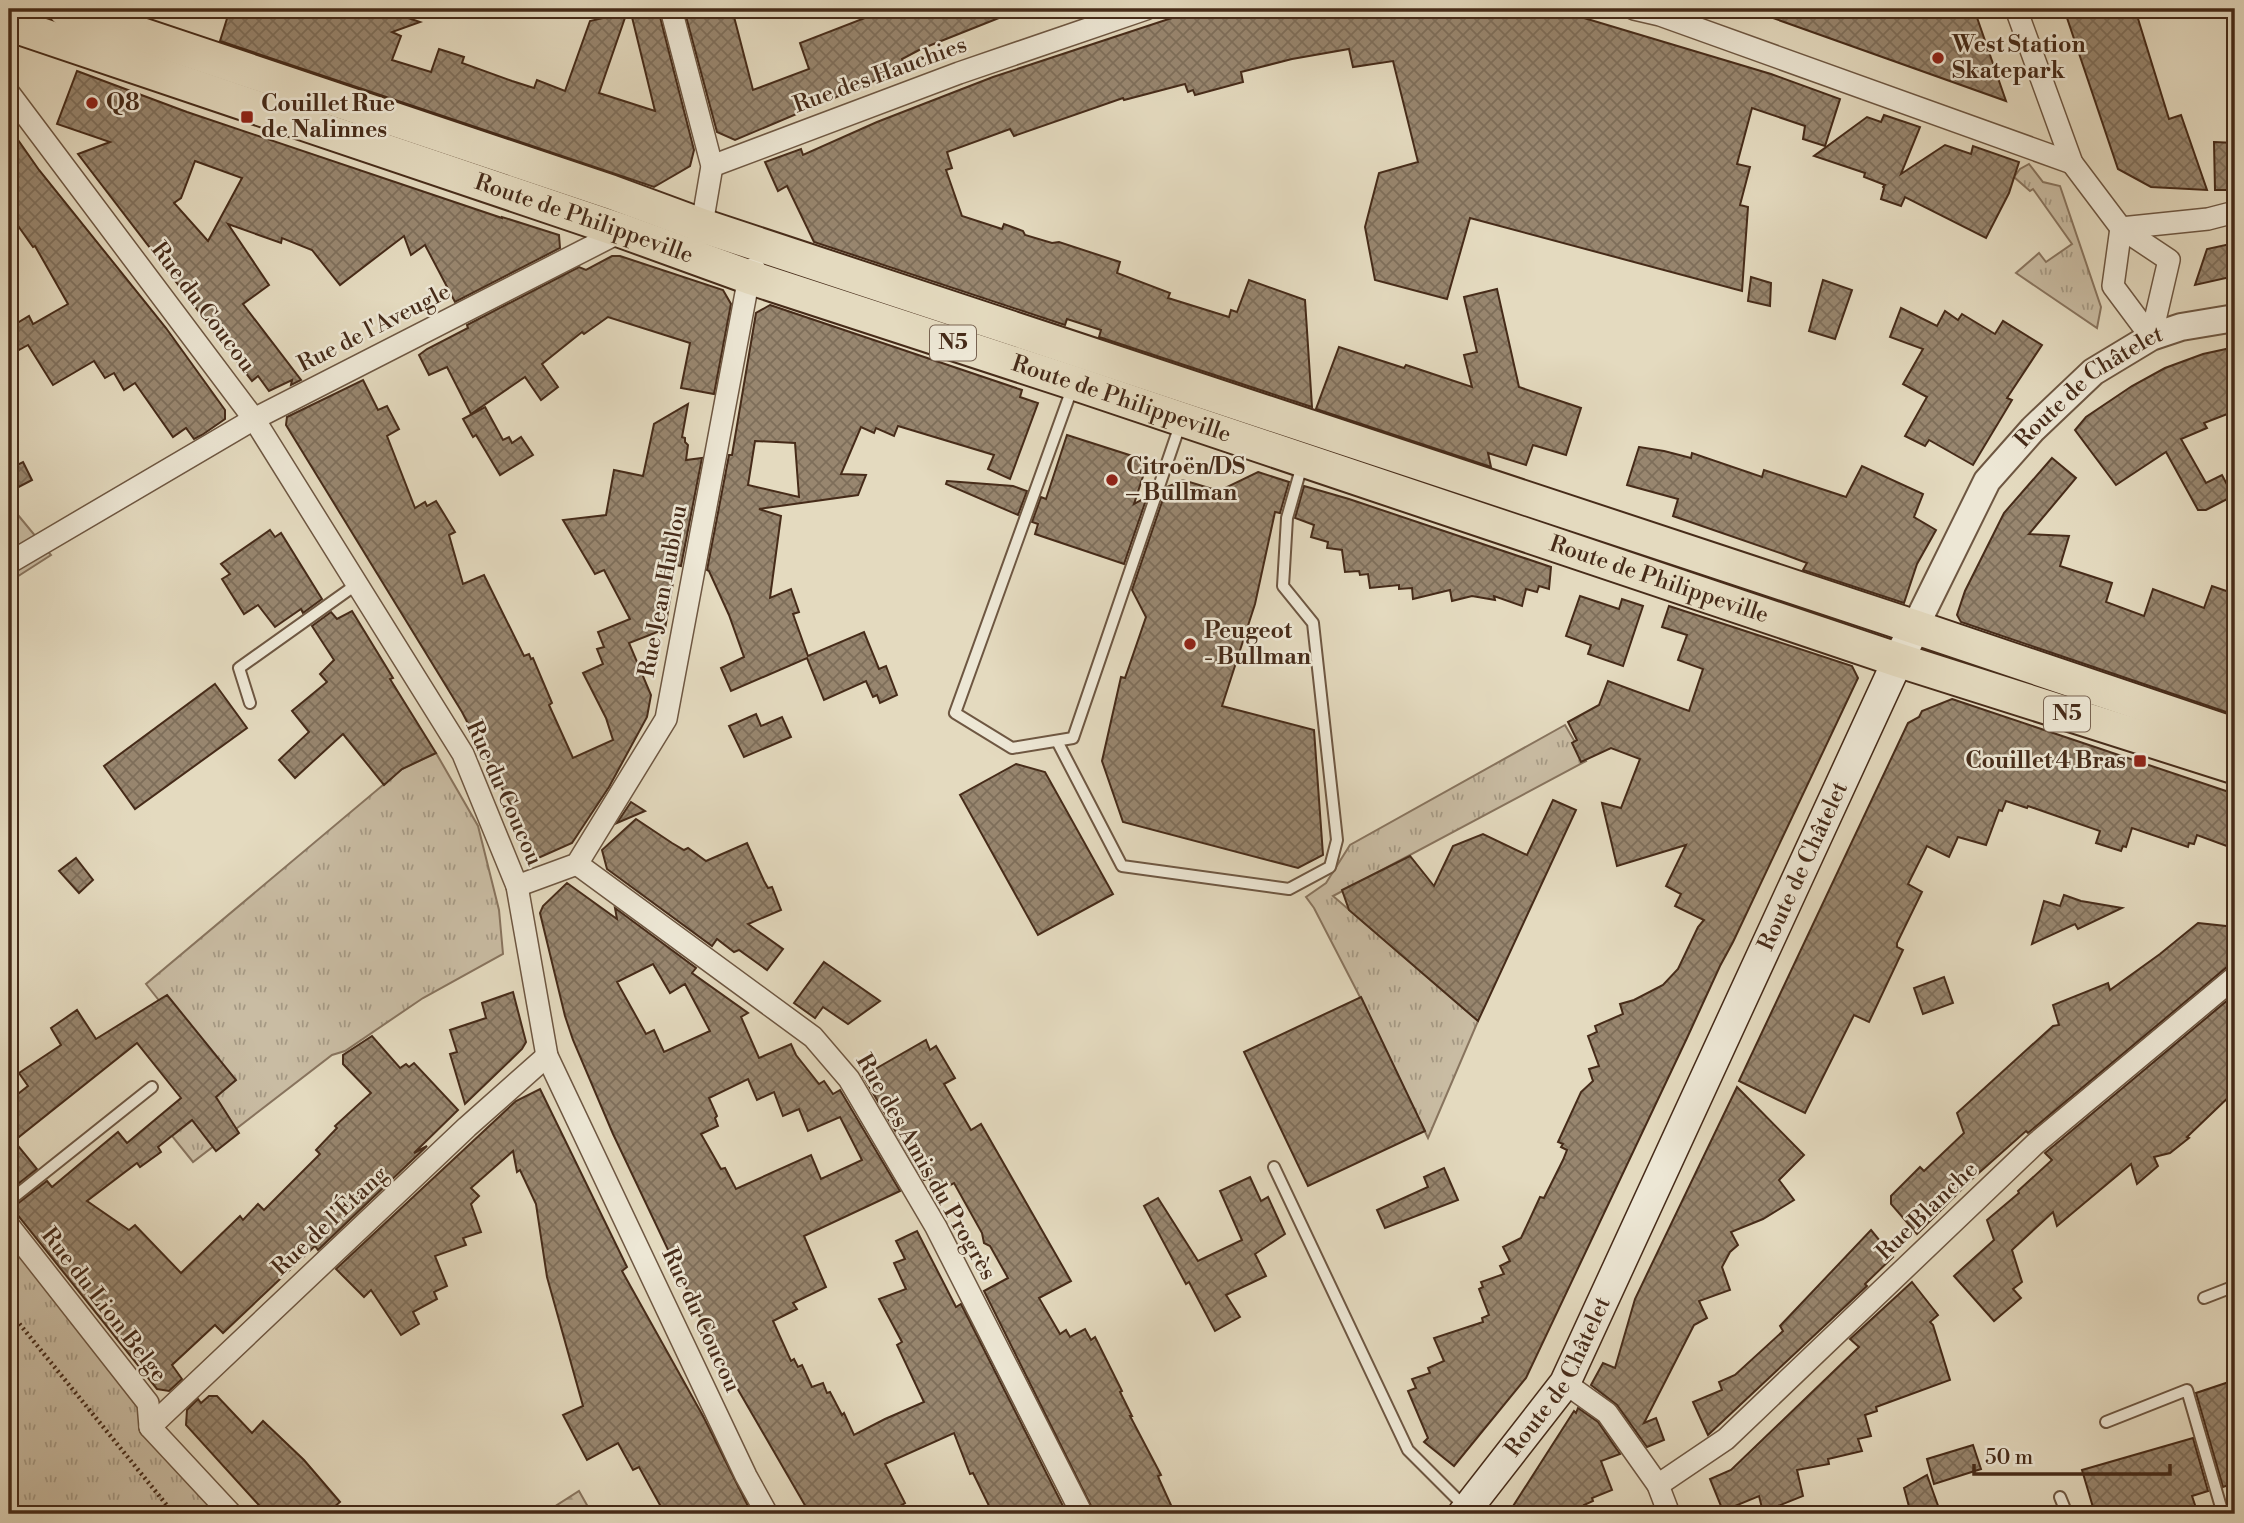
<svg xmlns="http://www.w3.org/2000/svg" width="2244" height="1523" font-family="'Libre Bodoni',serif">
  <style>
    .grass { fill: url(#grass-tufts); stroke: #88745e; stroke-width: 2 }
    .forest { fill: url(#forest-firs); stroke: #88745e; stroke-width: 2 }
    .building { fill: url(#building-cross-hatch); stroke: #462b19; stroke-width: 2; fill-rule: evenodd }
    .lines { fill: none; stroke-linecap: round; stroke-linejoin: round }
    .service-casing { stroke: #6e5742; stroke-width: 14 }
    .minor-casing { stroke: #6e5742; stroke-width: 24 }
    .tertiary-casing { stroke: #6e5742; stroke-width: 30 }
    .secondary-casing { stroke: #462b19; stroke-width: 33 }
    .primary-casing { stroke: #462b19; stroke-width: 37 }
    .path { stroke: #462b19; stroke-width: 4.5; stroke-dasharray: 2 3.5; stroke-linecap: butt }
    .service { stroke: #ede7d5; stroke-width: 10 }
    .minor { stroke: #ede7d5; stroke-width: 21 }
    .tertiary { stroke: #ede7d5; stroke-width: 26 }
    .secondary { stroke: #ede7d5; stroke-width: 30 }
    .primary { stroke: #e4dabf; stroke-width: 33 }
    .poi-dot { fill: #8f2418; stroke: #ede7d5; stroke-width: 2.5 }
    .labels { text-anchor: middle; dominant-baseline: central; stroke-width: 5; stroke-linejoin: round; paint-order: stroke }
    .shield { fill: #ede7d5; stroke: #786351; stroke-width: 2 }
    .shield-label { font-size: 21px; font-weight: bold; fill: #462b19 }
    .poi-label { font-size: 23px; font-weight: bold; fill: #462b19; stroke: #ede7d5; text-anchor: start }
    .street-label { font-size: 23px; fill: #462b19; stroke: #ede7d5 }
  </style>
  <defs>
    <pattern id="grass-tufts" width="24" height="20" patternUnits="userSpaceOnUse" patternTransform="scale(1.75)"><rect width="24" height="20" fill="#c9bca3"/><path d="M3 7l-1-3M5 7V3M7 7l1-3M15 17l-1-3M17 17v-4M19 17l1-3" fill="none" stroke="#a59984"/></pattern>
    <pattern id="forest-firs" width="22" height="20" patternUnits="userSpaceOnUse" patternTransform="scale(1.75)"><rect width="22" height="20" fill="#c9bca3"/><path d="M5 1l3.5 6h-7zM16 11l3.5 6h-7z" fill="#a59984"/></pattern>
    <pattern id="building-cross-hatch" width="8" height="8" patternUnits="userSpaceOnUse" patternTransform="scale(1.75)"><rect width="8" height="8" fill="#98866f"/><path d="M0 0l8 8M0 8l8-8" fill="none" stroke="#7e6e5a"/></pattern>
  </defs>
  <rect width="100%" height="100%" fill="#e4dabf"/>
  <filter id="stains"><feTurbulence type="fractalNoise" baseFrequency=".00286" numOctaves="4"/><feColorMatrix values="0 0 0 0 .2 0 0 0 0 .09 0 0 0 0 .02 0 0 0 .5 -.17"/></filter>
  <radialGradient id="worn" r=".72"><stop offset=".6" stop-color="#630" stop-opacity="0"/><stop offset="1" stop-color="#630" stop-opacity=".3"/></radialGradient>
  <g class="grass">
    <polygon points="2029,164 2043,182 2060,186 2101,307 2097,328 2016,273 2039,253 2046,262 2072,244 2033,189 2030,191 2014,177 2020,169"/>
    <polygon points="1565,725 1586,761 1333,896 1478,1021 1428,1138 1361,999 1314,908 1306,897 1326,883 1350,845"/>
    <polygon points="436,753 478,826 499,910 503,954 423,998 345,1051 332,1055 193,1162 172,1136 217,1101 172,1017 146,984 402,769"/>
    <polygon points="9,1238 219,1514 9,1514"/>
  </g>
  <g class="forest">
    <polygon points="18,515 51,555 9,582 9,523"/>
    <polygon points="579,1491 592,1514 543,1514"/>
  </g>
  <g class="building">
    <polygon points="230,9 382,9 420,22 392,32 401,36 392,60 431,72 439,49 464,57 462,63 512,81 534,88 537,80 565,91 590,21 603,18 600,9 628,9 599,93 655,111 630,9 658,9 694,150 690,166 654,187 220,41"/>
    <polygon points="684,9 732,9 753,90 809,69 800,43 888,9 1019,10 921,49 902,59 905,68 735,140 717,132"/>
    <polygon points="1199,9 1554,9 1771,74 1840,99 1825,146 1803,139 1805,126 1752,108 1737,164 1750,167 1740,205 1748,207 1742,291 1470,218 1447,299 1375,280 1365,227 1379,173 1418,162 1393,61 1353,67 1349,49 1292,59 1241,72 1243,82 1195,95 1193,90 1188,92 1185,84 1124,100 1123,98 1014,136 1010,129 947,152 952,168 946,170 962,216 1002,229 1004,224 1023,231 1025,235 1052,243 1059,242 1120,262 1117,273 1170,293 1168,298 1229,317 1231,310 1237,312 1249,280 1305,300 1312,407 1099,337 1101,330 1067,319 1065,325 814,242 787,186 778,191 765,162 801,149 803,155 877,122 993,77"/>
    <polygon points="1756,9 1974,9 2006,101 1756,12"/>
    <polygon points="2064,9 2135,9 2169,119 2181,115 2207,190 2151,187 2118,169"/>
    <path d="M77 71 187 112 502 218V217L559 235 560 248 455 302 425 245 411 255 404 236 340 285 312 250 282 238 281 243 228 224 269 285 243 304 301 380 291 385 292 380 269 391 258 376 252 381 78 154 110 142 57 124ZM195 161 242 178 208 241 174 203 181 198Z"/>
    <polygon points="1884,115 1920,127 1901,174 1945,145 1971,154 1973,146 2019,162 2009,193 1986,238 1905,197 1901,206 1881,199 1884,188 1883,187 1885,185 1864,177 1865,173 1814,156 1867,117 1881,122"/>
    <polygon points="9,127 39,170 166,328 225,410 225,419 202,435 194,439 186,428 173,437 135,383 124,390 114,373 105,378 94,361 53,385 28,345 19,350 9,332 9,328 29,316 33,324 68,304 35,246 33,247 9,213"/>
    <polygon points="2214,142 2235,143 2235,190 2215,190"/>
    <polygon points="2235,243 2235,276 2195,285 2207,249"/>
    <polygon points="612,256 620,256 723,290 731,304 714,394 681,388 690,343 608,317 584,334 582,332 542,364 558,387 541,400 525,377 471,414 447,367 429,375 419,355 427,349 468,328 467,325 579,267 586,270"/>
    <polygon points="1751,277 1771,283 1770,306 1748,301"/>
    <polygon points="1823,280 1852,290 1835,339 1809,331"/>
    <polygon points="1497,289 1519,387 1581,408 1566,455 1533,445 1526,465 1488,453 1491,467 1316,409 1339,347 1404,368 1406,365 1472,387 1464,355 1477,352 1464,297"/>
    <path d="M770 305 1022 390 1020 397 1038 403 1010 479 988 469 994 455 898 426 894 436 876 428 874 433 861 427 841 474 866 475 858 495 759 509 781 516 770 598 791 589 799 612 793 614 808 656 864 632 879 669 886 666 897 695 880 703 877 695 873 697 866 681 824 700 807 658 731 691 721 668 744 657 729 615 709 571 707 570 729 455H732L756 313ZM755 441 795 443 799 497 748 485Z"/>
    <polygon points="1901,308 1937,326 1945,311 1958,320 1962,314 1995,334 2003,321 2042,345 2007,398 2012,400 1973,465 1929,440 1925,446 1905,436 1927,397 1903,384 1923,349 1890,337"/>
    <polygon points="2235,347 2235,411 2204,423 2207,428 2181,439 2206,483 2222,475 2233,496 2206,510 2198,510 2166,452 2116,485 2075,430 2086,417 2132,386 2165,368 2203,354"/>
    <polygon points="363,380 378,410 387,406 399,429 387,436 415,508 425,502 427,506 436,501 455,532 449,535 463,584 484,575 524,656 529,654 531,659 533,658 552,703 549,705 573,758 613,740 606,718 583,673 603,664 597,649 604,647 598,632 630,619 604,570 595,574 563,520 606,515 614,470 643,476 654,424 688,404 682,437 685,438 685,442 688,445 686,460 702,458 681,566 676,565 665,629 629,643 651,695 647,717 609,787 572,843 529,862 519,821 462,712 286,425 287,417"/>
    <polygon points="485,407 503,440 509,437 512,443 521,437 533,455 500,475 476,435 473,437 463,419"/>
    <polygon points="1067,435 1148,461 1134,504 1147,497 1124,564 1035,534 1038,524 1032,522 1041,497 1046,499"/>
    <polygon points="1639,447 1664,451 1691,458 1692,453 1762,477 1764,470 1846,497 1862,466 1923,494 1914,517 1936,530 1917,564 1904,603 1803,570 1807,563 1783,554 1673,516 1678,499 1627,485"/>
    <polygon points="2052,458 2076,478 2029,534 2069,536 2060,566 2112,583 2106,602 2144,616 2153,589 2204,608 2212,586 2235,594 2235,715 1961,622 1957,615 1965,591 2004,513"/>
    <polygon points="23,462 32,480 9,492 9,469"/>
    <polygon points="1258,472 1289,482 1280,513 1275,512 1255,604 1222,706 1314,730 1323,855 1298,868 1123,822 1102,761 1121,677 1125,678 1146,617 1132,590 1167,487 1183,480 1219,491"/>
    <polygon points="947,481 1013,486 1027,491 1018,515 946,484"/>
    <polygon points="1304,486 1349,499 1551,567 1549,589 1539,586 1537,592 1526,589 1522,606 1494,596 1495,600 1472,596 1452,601 1450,590 1413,599 1412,588 1399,589 1399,585 1370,588 1368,574 1360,575 1359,571 1345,572 1342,550 1327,548 1328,542 1311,537 1314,525 1295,518"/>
    <polygon points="270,530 275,537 281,533 322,599 303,613 301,609 275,627 258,605 244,614 222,579 230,574 221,564"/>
    <polygon points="1580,596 1619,609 1622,599 1643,606 1623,666 1588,654 1591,645 1566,636"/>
    <polygon points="1669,606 1852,666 1858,678 1733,942 1720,966 1687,1038 1526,1378 1454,1466 1424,1442 1428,1438 1408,1391 1416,1388 1412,1379 1430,1373 1428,1368 1444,1361 1434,1338 1483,1322 1482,1318 1489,1315 1479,1289 1483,1287 1481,1282 1504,1274 1500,1266 1510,1261 1503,1247 1521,1238 1540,1197 1544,1198 1563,1160 1567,1150 1561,1147 1563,1144 1558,1142 1581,1092 1593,1081 1589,1069 1599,1066 1588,1036 1597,1032 1595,1026 1623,1014 1620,1004 1634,1000 1663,985 1678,969 1698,927 1704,920 1675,906 1681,894 1666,886 1686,845 1617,866 1602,803 1621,808 1640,759 1611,748 1581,762 1572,743 1577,740 1568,722 1599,705 1608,681 1689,711 1703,669 1678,660 1687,635 1662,627"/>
    <polygon points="352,611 393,678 390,679 436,753 402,769 384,785 343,734 295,778 279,760 309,732 292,711 327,682 320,674 334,660 312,626 331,612 337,619"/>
    <polygon points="215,684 247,728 135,809 104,766"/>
    <polygon points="1952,699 2235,794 2235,849 2197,835 2194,844 2189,843 2188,847 2132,828 2126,847 2123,846 2121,851 2096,843 2100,831 2028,806 2027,808 2006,801 2002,811 1999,810 1986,845 1958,837 1949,857 1927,846 1908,884 1922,892 1897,943 1897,947 1903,950 1869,1022 1854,1015 1805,1113 1739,1081 1908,723 1919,717 1922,711"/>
    <polygon points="756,714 761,726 782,717 791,737 744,757 729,726"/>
    <polygon points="1016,764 1045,772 1113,894 1038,935 960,795"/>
    <polygon points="1553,800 1576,810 1478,1021 1349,910 1342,890 1410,856 1434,886 1453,846 1483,834 1527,855"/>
    <polygon points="631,802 645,811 617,823"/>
    <polygon points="636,819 672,843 684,850 688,848 706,861 747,843 764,881 768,888 772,887 781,910 748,924 783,949 767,970 739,950 734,952 717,939 712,946 607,869 602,850"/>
    <polygon points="76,858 93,880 79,893 59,871"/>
    <path d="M567 883 617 919 615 908 696 968 692 973 748 1013 741 1017 759 1058 791 1044 796 1055 819 1084 824 1081 833 1094 840 1090 900 1191 804 1236 826 1287 793 1303 797 1309 773 1321 791 1361 794 1359 798 1367 802 1365 812 1387 823 1383 827 1393 830 1392 842 1415 844 1413 854 1435 885 1419 924 1402 897 1345 902 1342 879 1299 906 1289 894 1263 905 1259 896 1241 917 1231 956 1307 961 1304 1067 1514H993L973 1473 970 1474 954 1433 885 1464 905 1503 886 1514H810L718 1355 613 1134 573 1040 565 1016 540 913 543 906ZM653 964 670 993 685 984 710 1031 664 1052 654 1030 646 1034 617 982ZM748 1079 757 1100 774 1092 783 1116 799 1109 808 1131 840 1117 862 1160 821 1179 811 1155 736 1189 725 1168 721 1169 701 1134 718 1126 715 1118 717 1116 709 1098Z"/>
    <polygon points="2064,895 2081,901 2122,908 2078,929 2075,924 2032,944 2044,901 2060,906"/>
    <polygon points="2198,923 2235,927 2235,964 2227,967 2028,1133 2026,1131 1972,1179 1917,1234 1891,1204 1891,1196 1920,1167 1924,1171 1964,1133 1957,1113 2053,1026 2059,1025 2053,1005 2108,983 2110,990 2160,954"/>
    <polygon points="824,962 880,1001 848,1024 823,1007 815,1018 794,1003"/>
    <polygon points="1944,977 1953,1003 1923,1014 1914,988"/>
    <polygon points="513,992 526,1042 522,1049 465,1104 450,1054 457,1052 450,1030 486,1018 482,1003"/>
    <polygon points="2235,994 2235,1091 2187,1137 2189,1138 2170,1153 2154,1157 2158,1166 2137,1184 2131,1164 2057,1226 2053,1212 2012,1250 2022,1282 2013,1289 2021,1298 1994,1321 1954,1276 1994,1240 1987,1220 2019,1193 2018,1191 2052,1160 2045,1153"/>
    <polygon points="167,995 236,1080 216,1097 239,1133 216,1151 192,1120 158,1147 161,1152 140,1167 137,1163 87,1201 129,1230 135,1225 181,1273 240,1216 243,1220 258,1204 264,1210 320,1154 316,1150 337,1128 335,1126 371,1093 343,1064 343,1055 372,1036 400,1068 406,1064 409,1067 414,1063 458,1110 414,1153 427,1146 318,1250 315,1246 223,1333 215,1325 172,1365 182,1379 169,1391 157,1389 12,1208 47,1181 52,1187 118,1132 127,1143 181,1098 137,1043 14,1141 37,1169 9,1191 9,1101 28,1086 19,1073 61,1045 51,1028 77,1010 96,1039"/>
    <polygon points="1361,997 1425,1131 1308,1186 1244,1052"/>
    <polygon points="926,1040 930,1050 936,1046 955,1078 944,1084 971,1130 981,1124 1071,1281 1039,1298 1060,1334 1066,1330 1070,1337 1085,1329 1091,1340 1095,1337 1122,1391 1120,1392 1132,1416 1130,1416 1161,1475 1158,1476 1160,1481 1175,1514 1095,1514 984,1291 1008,1278 990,1246 984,1243 982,1233 954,1183 937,1192 929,1178 924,1180 863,1076"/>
    <polygon points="1737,1087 1804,1155 1779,1180 1794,1200 1763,1219 1731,1232 1738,1245 1730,1252 1722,1267 1730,1290 1699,1301 1707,1318 1694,1325 1644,1423 1656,1418 1664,1440 1647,1447 1617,1405 1591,1385 1603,1363 1615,1368 1635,1299"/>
    <polygon points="540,1089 627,1267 622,1271 703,1416 752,1514 665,1514 639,1467 633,1470 618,1443 587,1460 563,1415 583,1406 547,1277 536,1204 520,1170 517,1172 513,1151 471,1188 479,1196 471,1204 481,1232 463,1238 466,1245 435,1256 447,1286 434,1292 437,1299 413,1312 419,1324 401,1335 371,1290 364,1297 336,1269 516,1101"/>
    <polygon points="1444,1168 1458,1200 1385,1228 1377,1210 1428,1187 1424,1177"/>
    <polygon points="1250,1177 1261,1201 1268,1197 1285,1234 1255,1254 1266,1276 1226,1295 1240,1317 1215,1331 1189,1282 1186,1284 1144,1206 1158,1198 1198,1261 1242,1240 1220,1191"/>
    <polygon points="1871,1230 1893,1257 1865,1284 1867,1286 1708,1435 1693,1402 1722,1390 1719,1382 1735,1375 1783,1331 1780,1326"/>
    <polygon points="1912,1282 1938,1315 1930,1322 1933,1325 1950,1380 1876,1407 1877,1411 1865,1415 1871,1436 1858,1439 1862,1451 1828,1459 1829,1464 1797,1470 1803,1496 1763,1512 1759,1496 1723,1511 1710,1479 1731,1470 1859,1347 1850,1339"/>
    <polygon points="2235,1380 2235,1447 2228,1449 2235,1473 2235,1483 2223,1487 2196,1393"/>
    <polygon points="209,1396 217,1396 252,1433 263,1421 304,1460 340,1502 326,1514 267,1514 186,1425 187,1410 198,1399 201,1403"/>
    <polygon points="1578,1408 1598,1422 1620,1454 1601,1461 1612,1490 1592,1498 1593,1501 1584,1505 1587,1514 1508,1514 1574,1411 1576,1413"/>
    <polygon points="2193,1438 2208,1491 2192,1496 2198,1514 2095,1514 2082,1470"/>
    <polygon points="1973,1445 1981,1469 1934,1484 1927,1459"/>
    <polygon points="1927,1475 1941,1514 1911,1514 1904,1488"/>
  </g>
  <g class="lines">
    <defs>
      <g id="service">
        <polyline points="1073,386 955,713 1012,748 1073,738 1181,422"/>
        <polyline points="250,703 239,668 357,584"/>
        <polyline points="1057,741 1122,866 1289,889 1330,867 1337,840 1313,623 1283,586 1287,518 1302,465"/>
        <polyline points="1274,1167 1408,1450 1465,1507"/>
        <polyline points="9,1201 152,1087"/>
        <polyline points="2204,1298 2235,1286"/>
        <polyline points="2106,1422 2187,1390 2223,1514"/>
        <polyline points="2060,1497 2067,1514"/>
      </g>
      <g id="minor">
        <polyline points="671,9 712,166 700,236"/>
        <polyline points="1634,9 1660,15 2072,163"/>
        <polyline points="2016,9 2072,163 2121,228 2169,260 2151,337"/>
        <polyline points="9,93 254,419 463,754 517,886 547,1056 746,1476 767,1514"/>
        <polyline points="712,166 959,73 1146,9"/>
        <polyline points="2121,228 2113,286 2151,337"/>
        <polyline points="2121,228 2208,219 2235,212"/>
        <polyline points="9,563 254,419 622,231"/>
        <polyline points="577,864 813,1037 849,1079 936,1227 1082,1514"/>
        <polyline points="517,886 577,864 666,719 749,277 754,268"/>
        <polyline points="9,1226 148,1403 150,1427 231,1514"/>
        <polyline points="1565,1383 1607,1413 1658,1485 1669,1514"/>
        <polyline points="150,1427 467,1127 547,1056"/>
        <polyline points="1658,1485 1726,1439 2035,1144 2235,977"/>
      </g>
      <g id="tertiary">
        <path id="s1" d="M1915 627 1987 481 2033 429 2093 372 2151 337 2181 327 2235 318"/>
      </g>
      <g id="secondary">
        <path id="s2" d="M1463 1514 1565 1383 1898 660 1915 627"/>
      </g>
      <g id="primary">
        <polyline points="65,9 611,192 703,226 1915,627 2235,735"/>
        <path id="s3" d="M9 24 622 231 749 277 1074 383 1898 660 2235 767"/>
      </g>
    </defs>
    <use href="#service" class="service-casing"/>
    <use href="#minor" class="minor-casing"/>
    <use href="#tertiary" class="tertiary-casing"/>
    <use href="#secondary" class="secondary-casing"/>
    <use href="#primary" class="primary-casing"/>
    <polyline class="path" points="9,1311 174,1514"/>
    <use href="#service" class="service"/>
    <use href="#minor" class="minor"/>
    <use href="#tertiary" class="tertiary"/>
    <use href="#secondary" class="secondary"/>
    <use href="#primary" class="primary"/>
  </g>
  <g class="poi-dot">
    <circle cx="1938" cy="58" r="7"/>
    <circle cx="92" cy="103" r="7"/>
    <rect x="240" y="110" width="14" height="14" rx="3.5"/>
    <circle cx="1112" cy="480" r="7"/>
    <circle cx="1190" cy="644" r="7"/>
    <rect x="2133" y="754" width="14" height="14" rx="3.5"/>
  </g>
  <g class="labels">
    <g class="shield">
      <rect x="930" y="325.5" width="46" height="35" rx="5"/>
      <rect x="2044" y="696.5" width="46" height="35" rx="5"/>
    </g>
    <g class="shield-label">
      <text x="953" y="343">N5</text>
      <text x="2067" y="714">N5</text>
    </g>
    <g class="poi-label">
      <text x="1952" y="45">West Station<tspan x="1952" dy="26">Skatepark</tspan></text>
      <text x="106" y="103">Q8</text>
      <text x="261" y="104">Couillet Rue<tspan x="261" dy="26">de Nalinnes</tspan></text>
      <text x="1126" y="467">Citroën/DS<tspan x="1126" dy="26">– Bullman</tspan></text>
      <text x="1204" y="631">Peugeot<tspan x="1204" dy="26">- Bullman</tspan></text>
      <text x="2126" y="761" text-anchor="end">Couillet 4 Bras</text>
    </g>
    <g class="street-label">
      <text transform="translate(880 75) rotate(-20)">Rue des Hauchies</text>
      <text stroke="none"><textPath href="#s3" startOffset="607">Route de Philippeville</textPath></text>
      <text transform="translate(203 307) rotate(53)">Rue du Coucou</text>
      <text transform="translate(374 328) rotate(-27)">Rue de l'Aveugle</text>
      <text stroke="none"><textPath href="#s1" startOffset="303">Route de Châtelet</textPath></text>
      <text stroke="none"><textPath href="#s3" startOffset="1174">Route de Philippeville</textPath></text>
      <text stroke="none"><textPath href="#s3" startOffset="1741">Route de Philippeville</textPath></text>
      <text transform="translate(663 591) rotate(-79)">Rue Jean Hublou</text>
      <text transform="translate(504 793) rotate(66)">Rue du Coucou</text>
      <text stroke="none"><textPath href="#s2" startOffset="735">Route de Châtelet</textPath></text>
      <text transform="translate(926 1167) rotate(60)">Rue des Amis du Progrès</text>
      <text transform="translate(1927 1211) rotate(-44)">Rue Blanche</text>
      <text transform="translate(330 1221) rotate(-43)">Rue de l'Étang</text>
      <text transform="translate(104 1305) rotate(52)">Rue du Lion Belge</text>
      <text transform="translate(701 1320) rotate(65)">Rue du Coucou</text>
      <text stroke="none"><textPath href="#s2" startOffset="168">Route de Châtelet</textPath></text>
    </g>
  </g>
  <rect width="2244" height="1523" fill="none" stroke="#e4dabf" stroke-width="35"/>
  <rect x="10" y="10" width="2223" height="1502" fill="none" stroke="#462b19" stroke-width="3.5"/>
  <rect x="18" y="18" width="2209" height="1488" fill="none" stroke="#462b19" stroke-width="2"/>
  <path d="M1974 1464v10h196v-10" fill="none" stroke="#462b19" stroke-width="3.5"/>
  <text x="1985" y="1464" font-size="21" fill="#462b19" stroke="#ede7d5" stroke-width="5" paint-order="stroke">50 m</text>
  <rect width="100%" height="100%" filter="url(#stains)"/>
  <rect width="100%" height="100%" fill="url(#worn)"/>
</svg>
